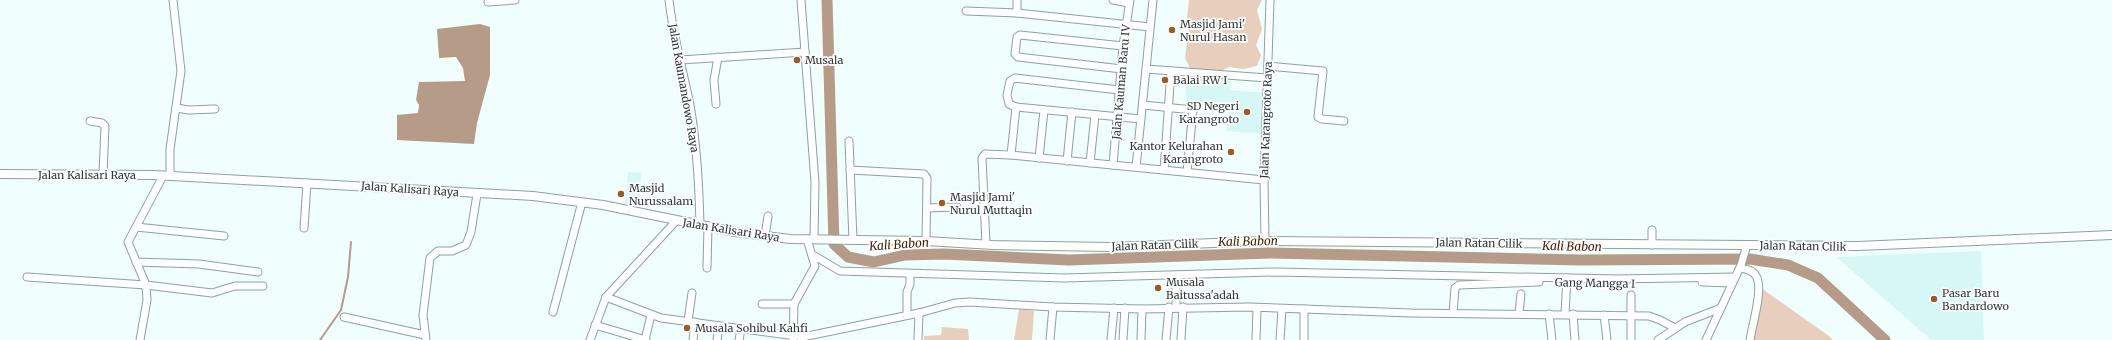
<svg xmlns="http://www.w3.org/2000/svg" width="2112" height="340" font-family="Merriweather,serif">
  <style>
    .built { fill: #d6f7f5 }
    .green { fill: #e8cebd }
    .water { fill: #b69b88 }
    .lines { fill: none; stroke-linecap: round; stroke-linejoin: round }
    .stream { stroke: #b69b88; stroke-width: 2 }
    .river { stroke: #b69b88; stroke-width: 11 }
    .minor-casing { stroke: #8ba1a0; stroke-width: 9 }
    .tertiary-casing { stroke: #8ba1a0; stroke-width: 10 }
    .minor { stroke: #fff; stroke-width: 7 }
    .tertiary { stroke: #fff; stroke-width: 8 }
    .poi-dot { fill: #9b5b26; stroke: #fff; stroke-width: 1.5 }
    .labels { text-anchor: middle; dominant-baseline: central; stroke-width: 3.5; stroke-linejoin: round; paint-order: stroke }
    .poi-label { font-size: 11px; fill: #303a39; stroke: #fff; text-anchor: start }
    .street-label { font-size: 11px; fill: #303a39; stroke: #fff }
    .water-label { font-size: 12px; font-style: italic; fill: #462000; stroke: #fff }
  </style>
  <rect width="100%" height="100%" fill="#f0fefd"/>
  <g class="built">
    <polygon points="1193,75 1231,77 1229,104 1230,90 1267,93 1263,134 1227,131 1228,110 1187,108 1185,83 1192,83"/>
    <polygon points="628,172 641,173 640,204 625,203"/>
    <polygon points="1981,251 1984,340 1931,340 1837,257"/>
  </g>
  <g class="green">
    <polygon points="1189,0 1262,0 1257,10 1262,29 1256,45 1261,55 1257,66 1243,69 1229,67 1221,71 1190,68 1185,58 1189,27 1187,18"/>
    <polygon points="1761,288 1829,336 1833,340 1753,340"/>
    <polygon points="1019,309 1034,311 1032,340 1014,340"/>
    <polygon points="942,327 968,329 969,340 924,340 924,336 941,335"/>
  </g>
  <polygon class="water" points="480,24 490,27 490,75 477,123 474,144 397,140 397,115 418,113 419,105 416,100 419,82 465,81 463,68 456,57 439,58 437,29"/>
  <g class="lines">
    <polyline class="stream" points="320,340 341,310 348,277 351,242"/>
    <polyline class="river" points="827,0 834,244 848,257 874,262 905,255 944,254 1069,260 1270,253 1580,260 1750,259 1788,265 1818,278 1885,340"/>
    <defs>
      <g id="minor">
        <path d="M669 0C673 36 683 70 690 105 697 145 699 184 700 224"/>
        <polyline points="801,0 815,182 814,239"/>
        <polyline points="1113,0 1129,3"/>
        <polyline points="488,2 515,0"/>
        <polyline points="966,11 1017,13 1150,27"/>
        <polyline points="1017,13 1017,0"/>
        <polyline points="680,60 805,52"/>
        <polyline points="1268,66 1323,71 1318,117 1322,119 1344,121"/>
        <polyline points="1122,69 1018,57 1015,54 1017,37 1020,35 1123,46"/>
        <polyline points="1146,69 1267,78"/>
        <polyline points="1119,90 1015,78 1010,81 1007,95 1009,104 1016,107 1141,119"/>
        <polyline points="716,104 714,80 718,57"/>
        <polyline points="1143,105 1193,110 1187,172"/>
        <polyline points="176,108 189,110 215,109"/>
        <polyline points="90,121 102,123 105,126 103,174"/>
        <polyline points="849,141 853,240"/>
        <polyline points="1011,155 1016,107"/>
        <polyline points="1039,158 1044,110"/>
        <polyline points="1067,161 1072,112"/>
        <polyline points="1090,163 1095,115"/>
        <polyline points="1113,165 1123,46 1130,0"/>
        <polyline points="1136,167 1153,0"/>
        <polyline points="850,170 924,174 927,178 926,241"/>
        <polyline points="1164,170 1171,71"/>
        <polyline points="170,176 170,149 181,71 173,0"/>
        <polyline points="927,208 957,207"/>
        <polyline points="136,227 224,236"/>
        <polyline points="304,228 307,183"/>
        <polyline points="765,236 768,216"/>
        <polyline points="1265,241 1264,180 1270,0"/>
        <polyline points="986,244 982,158 985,154 1011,155 1264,180"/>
        <polyline points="1652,245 1652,230"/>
        <polyline points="813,255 840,271 1064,278 1276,272 1617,279 1735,277"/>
        <polyline points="136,262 199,264 258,272"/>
        <polyline points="707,268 708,226"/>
        <path d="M1740 268C1746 269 1753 270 1756 276 1764 288 1752 325 1750 340"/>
        <polyline points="27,277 146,285 212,293 235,286 263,286"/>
        <polyline points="1702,282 1732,283"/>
        <polyline points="1631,295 1631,340"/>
        <polyline points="606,297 661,318 803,337 919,313 955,303 970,302 1053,307 1142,309 1249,307 1411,313 1649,316 1660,320 1675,328"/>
        <polyline points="762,304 794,304"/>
        <polyline points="1176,307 1176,275"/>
        <polyline points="1304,309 1304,340"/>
        <polyline points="553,312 582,202"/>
        <polyline points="1453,313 1455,288 1459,285 1539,282"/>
        <polyline points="1519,313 1521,294"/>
        <polyline points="1549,314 1552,340"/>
        <polyline points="1565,314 1567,278"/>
        <polyline points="1573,314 1575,340"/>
        <polyline points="907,315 907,292 910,284 910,274"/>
        <polyline points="1604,315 1607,340"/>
        <polyline points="344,317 425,335"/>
        <polyline points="688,321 692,293"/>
        <polyline points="595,325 646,340"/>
        <polyline points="140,340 147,300 146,285 128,242 163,176"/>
        <polyline points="426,340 423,315 430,258 438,251 452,251 466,245 471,232 477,194"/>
        <polyline points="590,340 606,297 676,221"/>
        <polyline points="645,340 651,315"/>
        <polyline points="693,340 695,322"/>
        <polyline points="717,340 719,326"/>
        <polyline points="739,340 741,329"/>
        <polyline points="793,340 794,304 815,266 807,239"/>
        <polyline points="918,340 919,313"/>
        <polyline points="1050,340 1053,307"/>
        <polyline points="1111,340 1114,308"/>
        <polyline points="1123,340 1125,308"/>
        <polyline points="1141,340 1142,309"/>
        <polyline points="1166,340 1169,307"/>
        <polyline points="1181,340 1183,307"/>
        <polyline points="1256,340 1257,308"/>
        <polyline points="1280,340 1282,309"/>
        <polyline points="1658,340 1685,322 1721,308"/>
        <polyline points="1706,340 1741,265 1747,245"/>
      </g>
      <polyline id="tertiary" points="0,174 154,175 533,196 603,205 735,232 790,239 926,241 993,245 1111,247 1265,241 1858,246 2112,235"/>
    </defs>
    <use href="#minor" class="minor-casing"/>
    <use href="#tertiary" class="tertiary-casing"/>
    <use href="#minor" class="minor"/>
    <use href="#tertiary" class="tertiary"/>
  </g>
  <g class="poi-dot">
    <circle cx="1172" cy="30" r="4"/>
    <circle cx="797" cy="60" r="4"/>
    <circle cx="1165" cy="80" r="4"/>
    <circle cx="1247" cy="112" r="4"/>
    <circle cx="1231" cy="152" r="4"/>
    <circle cx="621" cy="194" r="4"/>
    <circle cx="942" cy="203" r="4"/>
    <circle cx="1158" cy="288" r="4"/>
    <circle cx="1934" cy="299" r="4"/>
    <circle cx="687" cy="328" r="4"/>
  </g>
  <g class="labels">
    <g class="poi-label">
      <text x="1180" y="24">Masjid Jami'<tspan x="1180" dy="13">Nurul Hasan</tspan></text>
      <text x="805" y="60">Musala</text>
      <text x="1173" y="80">Balai RW I</text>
      <text x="1239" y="106" text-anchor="end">SD Negeri<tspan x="1239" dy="13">Karangroto</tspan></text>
      <text x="1223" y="146" text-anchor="end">Kantor Kelurahan<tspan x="1223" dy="13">Karangroto</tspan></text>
      <text x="629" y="188">Masjid<tspan x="629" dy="13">Nurussalam</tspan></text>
      <text x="950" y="197">Masjid Jami'<tspan x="950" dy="13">Nurul Muttaqin</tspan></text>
      <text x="1166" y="282">Musala<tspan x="1166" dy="13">Baitussa'adah</tspan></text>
      <text x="1942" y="293">Pasar Baru<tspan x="1942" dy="13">Bandardowo</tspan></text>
      <text x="695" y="328">Musala Sohibul Kahfi</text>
    </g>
    <g class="street-label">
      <text transform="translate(1121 82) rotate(-85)">Jalan Kauman Baru IV</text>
      <text transform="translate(684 88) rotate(80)">Jalan Kaumandowo Raya</text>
      <text transform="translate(1266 120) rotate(-88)">Jalan Karangroto Raya</text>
      <text x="87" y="175">Jalan Kalisari Raya</text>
      <text transform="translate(410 189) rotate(4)">Jalan Kalisari Raya</text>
      <text transform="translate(731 230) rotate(9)">Jalan Kalisari Raya</text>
      <text transform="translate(1479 243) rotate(1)">Jalan Ratan Cilik</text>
      <text transform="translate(1155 245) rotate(-2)">Jalan Ratan Cilik</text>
      <text transform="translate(1803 246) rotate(1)">Jalan Ratan Cilik</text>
      <text transform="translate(1595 283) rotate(1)">Gang Mangga I</text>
    </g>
    <g class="water-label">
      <text transform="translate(1248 241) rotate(-1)">Kali Babon</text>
      <text transform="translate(899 244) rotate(-4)">Kali Babon</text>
      <text transform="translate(1572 246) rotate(1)">Kali Babon</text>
    </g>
  </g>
</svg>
